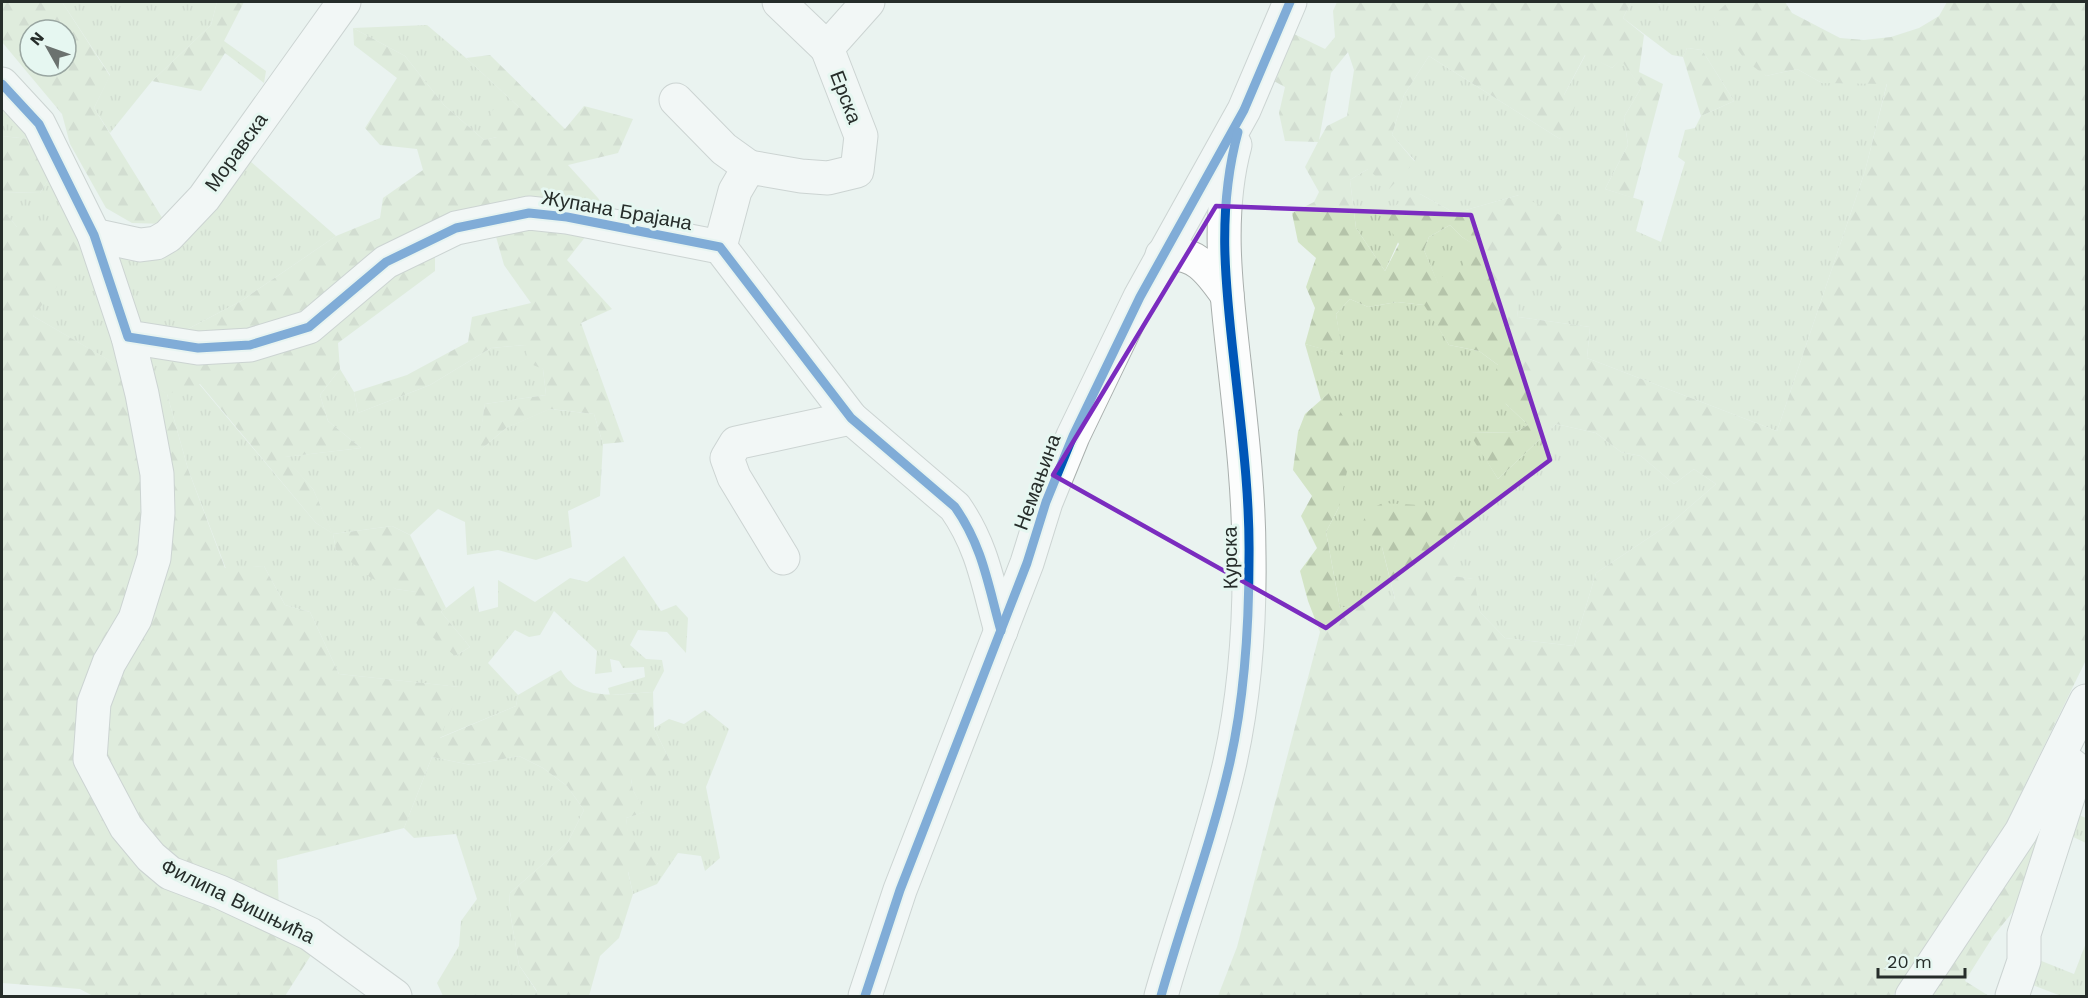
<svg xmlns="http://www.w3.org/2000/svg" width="2088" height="998" font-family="'Work Sans',sans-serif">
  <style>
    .grass { fill: url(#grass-tufts) }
    .forest { fill: url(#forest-firs); fill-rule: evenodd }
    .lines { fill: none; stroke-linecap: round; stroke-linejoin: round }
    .minor-casing { stroke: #a9afad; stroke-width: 35 }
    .secondary-casing { stroke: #a9afad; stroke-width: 35 }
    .minor { stroke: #fcfdfd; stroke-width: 33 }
    .secondary { stroke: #fcfdfd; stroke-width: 33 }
    .cycleway-casing { stroke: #e6f7f1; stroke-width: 13 }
    .cycleway { stroke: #0057b8; stroke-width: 9 }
    .marked { fill: none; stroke: #7b2cbf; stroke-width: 4.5; stroke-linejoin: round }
    .labels { text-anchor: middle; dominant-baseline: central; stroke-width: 6; stroke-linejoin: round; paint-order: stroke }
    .street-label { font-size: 20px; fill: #262d2a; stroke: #e6f7f1 }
  </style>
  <defs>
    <pattern id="grass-tufts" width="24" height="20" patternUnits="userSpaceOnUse" patternTransform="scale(1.5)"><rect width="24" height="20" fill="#d3e4c6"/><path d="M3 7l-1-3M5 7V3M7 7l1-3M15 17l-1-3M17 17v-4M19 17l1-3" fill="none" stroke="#b5c4aa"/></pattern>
    <pattern id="forest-firs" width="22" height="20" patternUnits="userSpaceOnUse" patternTransform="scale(1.5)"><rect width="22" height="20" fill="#d3e4c6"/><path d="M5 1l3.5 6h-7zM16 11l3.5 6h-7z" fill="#b5c4aa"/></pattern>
  </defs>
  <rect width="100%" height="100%" fill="#eaf3f0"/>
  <g class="grass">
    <polygon points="62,2 217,2 211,25 152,81 110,133 94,108 110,75"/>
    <polygon points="1631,2 1655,2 1659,4 1664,2 1728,2 1714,17 1766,76 1797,69 1822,83 1887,83 1865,171 1777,431 1587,358 1590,327 1518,317 1514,285 1519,195 1455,213 1420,194 1385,271 1356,228 1350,180 1368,169 1415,161 1392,135 1404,95 1429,56 1560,139 1564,95 1586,54 1612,68 1621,59 1641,88 1624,117 1628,145 1605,189 1644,201 1636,231 1661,242 1685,162 1678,157 1685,130 1695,128 1701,116 1734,101 1702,50 1687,48 1683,57 1672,55 1623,18"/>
    <polygon points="427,25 466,58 521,109 497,137 484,140 444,105 405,56 353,28"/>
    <polygon points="2,100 38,140 2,136"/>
    <polygon points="250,161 336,236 241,301 152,348 199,384 316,523 332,533 313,489 284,457 361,448 328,421 320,395 340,369 354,392 358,413 430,385 491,348 525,345 543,369 546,395 485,404 478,452 506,428 549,409 594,414 603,444 600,496 568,511 572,547 536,560 498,550 467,555 465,522 438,509 410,535 392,526 333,534 336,550 396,589 417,592 455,656 470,647 441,612 474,586 479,612 498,607 498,580 535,602 570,578 587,582 624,556 661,611 676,605 688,618 686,653 667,632 638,630 630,645 646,659 662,660 664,671 653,692 610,695 608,688 645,677 644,667 623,668 619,661 610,659 612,672 595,674 597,651 554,611 540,635 529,637 515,630 488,663 518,695 516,706 439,738 459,687 339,674 310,612 285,605 264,566 226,569 188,469 167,394 33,316 76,227 17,227 2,209 2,192 40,193 54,170 88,223 177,244"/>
    <polygon points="1450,225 1462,237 1480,248 1464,273 1438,284 1424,250 1429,237"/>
    <polygon points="1350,299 1368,307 1397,302 1425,305 1449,345 1479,351 1498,365 1506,404 1528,425 1516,432 1470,433 1498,479 1556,424 1596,433 1621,452 1641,456 1674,484 1694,469 1716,484 1671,523 1596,573 1574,646 1505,638 1480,612 1473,579 1452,576 1453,549 1470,508 1382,547 1395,600 1340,608 1326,532 1339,507 1328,394 1321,400 1305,344 1342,354 1336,314"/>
    <polygon points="705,710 729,729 706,787 720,858 705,871 701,856 678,853 657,884 633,894 628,871 658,864 628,838 626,818 644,812 633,790 631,779 670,761 654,728 669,719 684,724"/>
    <polygon points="519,756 543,768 567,786 584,810 568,842 510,893 509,906 519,965 537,992 534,996 443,996 437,983 459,946 461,921 477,899 456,834 414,838 404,828 432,757 471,765"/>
    <polygon points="2076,814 2086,818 2086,843 2069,835"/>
    <polygon points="2086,943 2086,996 2061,996 2025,982 2034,958 2074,974"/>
  </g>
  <g class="forest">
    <path d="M2 2H62L110 76 94 108 166 224 132 223 106 208 70 144 62 114 2 42ZM30 30H66V66H30Z"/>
    <polygon points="217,2 244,2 224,41 266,71 264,83 225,53 201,91 152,81 211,25"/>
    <path d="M1337 2H1631L1623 18 1644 35 1639 72 1663 84 1633 198 1605 189 1628 145 1624 117 1641 88 1621 60 1612 68 1585 55 1564 95 1576 105 1560 139 1429 56 1404 95 1392 135 1415 162 1389 189 1368 169 1350 180 1356 228 1385 271 1399 244 1383 217 1402 200 1420 194 1455 213 1519 195 1560 215 1567 239 1538 287 1515 285 1518 317 1590 327 1587 358 1777 431 1865 171 1887 84 1822 83 1797 69 1766 76 1746 61 1713 16 1728 2H1785L1792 13 1840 38 1864 40 1891 37 1919 28 1939 16 1947 2H2086V660L2005 826 1893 996H1218L1237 947 1320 632 1308 601 1300 571 1317 548 1301 516 1312 496 1293 470 1298 432 1305 414 1329 393 1355 436 1339 507 1326 532 1340 608 1395 599 1382 547 1357 536 1368 510 1383 503 1471 508 1453 549V576L1474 579 1480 612 1505 638 1574 646 1596 573 1671 523 1716 484 1694 469 1674 484 1641 456 1621 452 1596 433 1556 424 1498 479 1469 433 1516 432 1528 425 1506 404 1491 383 1498 365 1479 351 1449 345 1424 305 1397 302 1368 307 1350 299 1336 314 1343 355 1305 344 1315 308 1306 287 1316 258 1298 242 1292 213 1314 202 1319 192 1305 167 1318 142 1285 141 1279 113 1285 87 1272 80 1292 33 1325 49 1335 37 1333 11ZM1348 52 1354 70 1347 116 1327 126 1319 140 1331 73ZM1450 225 1462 237 1479 248 1463 256 1464 273 1448 268 1438 283 1424 250 1429 237Z"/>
    <path d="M353 28 405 56 444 105 484 140 497 137 483 123 497 105 520 108 466 58 490 55 565 129 584 106 633 119 618 153 568 165 598 198 608 213 590 231 567 260 612 309 581 323 624 442 603 444 594 414 550 409 506 428 477 453 485 404 546 395 543 369 528 363 525 345 491 348 430 385 358 413 354 392 407 375 468 342 472 317 531 303 504 265 495 233 435 248V271L338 343 340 369 320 395 328 421 361 448 285 457 313 489 333 534 392 526 410 535 446 608 441 612 470 647 455 656 409 617 416 592 396 589 371 578 336 550 333 534 316 523 200 384 167 394 188 469 225 568 264 566 285 605 310 612 339 674 460 687 440 738 516 706 518 695 561 670C578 703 623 694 653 692L654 728 670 761 658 779H631L633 790 645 812 626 818 629 838 644 837 658 865 628 872 633 894 619 938 600 956 589 996H534L537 991 519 965 509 906 510 893 568 842 584 810 567 786 543 768 519 756 471 765 432 757 404 828 277 860 280 936 313 952 285 996H93L80 989 2 983V209L17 227H76L85 252 33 316 166 393 152 348 241 301 336 236 380 218 383 198 423 170 417 149 380 145 365 128 397 78 354 45Z"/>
    <polygon points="1687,48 1702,50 1734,101 1701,116 1683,57"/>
    <polygon points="2,136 38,140 54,170 40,193 2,192"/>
    <polygon points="2035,840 2039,840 2021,902 1994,935 1965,981 1989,996 1931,996"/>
  </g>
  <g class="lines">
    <defs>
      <g id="minor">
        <polyline points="779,2 827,48"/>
        <path d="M2 84 39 124 94 235 128 337 198 348 250 345 309 327 386 262 456 228 529 213 567 217 720 247 851 418 955 507C983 547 988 585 1001 631"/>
        <polyline points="676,100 724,149 749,167"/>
        <polyline points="94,235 140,245 156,243 168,236 204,198 344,2"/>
        <polyline points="720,247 735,191 749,167 801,176 828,178 857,171 861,136 827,48 868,2"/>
        <polyline points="128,337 142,394 157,474 158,513 154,558 135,619 109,663 94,703 90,759 126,827 151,857 170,873 220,892 310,934 395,996"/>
        <polyline points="783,558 734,477 727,458 736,443 851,418"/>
        <polyline points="1912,996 2021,832 2086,701"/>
        <polyline points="2012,996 2024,961 2024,934 2074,779 2074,767 2060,756"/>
      </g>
      <g id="secondary">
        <path d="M1162 255C1195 249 1210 271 1227 295"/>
        <polyline points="865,996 900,890 1027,563 1046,502 1073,436 1140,297 1244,110 1290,2"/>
        <path d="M1161 996C1183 918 1212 841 1230 762 1245 694 1250 625 1249 555 1249 490 1241 425 1234 361 1226 289 1216 215 1235 145"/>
      </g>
    </defs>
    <use href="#minor" class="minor-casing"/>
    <use href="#secondary" class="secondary-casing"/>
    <use href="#minor" class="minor"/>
    <use href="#secondary" class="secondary"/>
    <defs>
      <g id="cycleway">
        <path d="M2 84 39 124 94 235 128 337 198 348 250 345 309 327 386 262 456 228 529 213 567 217 720 247 851 418 955 507C983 547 988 585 1001 631"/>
        <polyline points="865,996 900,890 1027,563 1046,502 1073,436 1140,297 1244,110 1290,2"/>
        <path d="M1161 996C1183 918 1212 841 1230 762 1245 695 1249 628 1249 559 1250 493 1241 427 1234 361 1225 282 1217 209 1238 132"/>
      </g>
    </defs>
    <use href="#cycleway" class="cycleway-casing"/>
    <use href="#cycleway" class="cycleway"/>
  </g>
  <path d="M0 0H2088V998H0ZM1216 206 1471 215 1550 460 1326 628 1053 475Z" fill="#eaf3f0" fill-opacity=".55" fill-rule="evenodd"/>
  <path class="marked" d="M1216 206 1471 215 1550 460 1326 628 1053 475Z"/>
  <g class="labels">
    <g class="street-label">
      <text transform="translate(846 97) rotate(69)">Ерска</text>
      <text transform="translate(236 152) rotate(-54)">Моравска</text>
      <text transform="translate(617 210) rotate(10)">Жупана Брајана</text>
      <text transform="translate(1037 482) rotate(-70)">Немањина</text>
      <text transform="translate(1230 558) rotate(-91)">Курска</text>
      <text transform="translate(238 901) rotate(26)">Филипа Вишњића</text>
    </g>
  </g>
  <rect width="2088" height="998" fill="none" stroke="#262d2a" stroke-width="6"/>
  <g transform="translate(48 48) rotate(310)"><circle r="28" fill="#e6f7f1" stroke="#99a6a1" stroke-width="1.5"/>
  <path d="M0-4.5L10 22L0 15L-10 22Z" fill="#6b726f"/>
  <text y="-9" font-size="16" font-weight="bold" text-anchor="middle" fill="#262d2a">N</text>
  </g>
  <path d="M1878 968v9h87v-9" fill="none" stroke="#262d2a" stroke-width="3"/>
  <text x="1887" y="968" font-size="18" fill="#262d2a" stroke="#e6f7f1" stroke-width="4.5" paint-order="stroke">20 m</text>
</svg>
